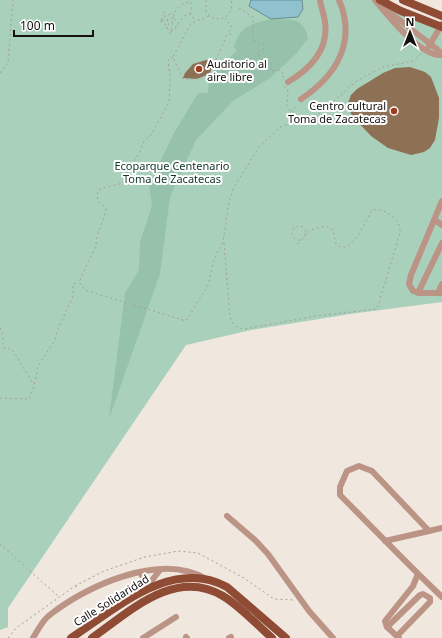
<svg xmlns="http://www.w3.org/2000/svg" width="442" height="638" font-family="'Noto Sans',sans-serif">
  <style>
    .green { fill: #a8d0bb }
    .forest { fill: #96c2ac }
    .water { fill: #8fc2ce; stroke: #6a8d94 }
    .building { fill: #8e7154 }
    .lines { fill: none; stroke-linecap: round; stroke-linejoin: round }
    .path { stroke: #a69f98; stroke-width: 1; stroke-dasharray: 2 3; stroke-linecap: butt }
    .minor { stroke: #bb9486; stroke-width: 6 }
    .major { stroke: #8f4b33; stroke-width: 8 }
    .poi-dot { fill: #a23921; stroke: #fff; stroke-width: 1.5 }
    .labels { text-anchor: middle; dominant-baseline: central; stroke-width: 4; stroke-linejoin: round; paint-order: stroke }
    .poi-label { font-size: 11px; fill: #14110e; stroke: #fff; text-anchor: start }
    .park-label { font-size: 11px; fill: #103526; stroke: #fff }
    .street-label { font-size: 11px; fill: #14110e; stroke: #fff }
  </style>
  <rect width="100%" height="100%" fill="#f0e7de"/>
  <polygon class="green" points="0,0 377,0 442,30 442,302 350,314 251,330 186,345 8,608 8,627 0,630"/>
  <path class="forest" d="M271 19C290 20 303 16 308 38L297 53 270 78 233 101 196 140 170 197 160 274 109 419 125 293 139 270 140 242 152 206 149 184 174 133 198 93H208L209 75 237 51 234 47C240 25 252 24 271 19Z"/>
  <polygon class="water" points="251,0 302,0 303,9 298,17 271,19 249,6"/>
  <g class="building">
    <polygon points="206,60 216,62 209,74 197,79 183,78 185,73 193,64"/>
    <polygon points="410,67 425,72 431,77 439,98 439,118 435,140 430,148 424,152 411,155 388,148 371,136 353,117 349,110 348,103 351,95 357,89 383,73 395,68"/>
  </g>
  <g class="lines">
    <g class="path">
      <path d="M206 0V12C216 26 236 17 231 0"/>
      <polyline points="239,8 253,17 253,40 268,46 258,52 259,57 271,64 271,71 279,70 284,74 282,81"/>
      <polyline points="163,12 167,14"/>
      <path d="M191 14 184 16 179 23 173 18C176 8 180 3 191 2V14L195 21"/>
      <polyline points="209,16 191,23 173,57 183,79 196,79 209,75 227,35 231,34 229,31 232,28 225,18"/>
      <polyline points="173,18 168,20 164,26 166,28 169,26 168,24 175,20"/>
      <polyline points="161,20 162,17 174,13"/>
      <rect x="161" y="20" width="2" height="2"/>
      <polyline points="163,21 166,18 168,20"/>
      <polyline points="172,23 175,27 179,25 176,23"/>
      <polyline points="167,28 171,34 172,33 170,29 168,30"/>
      <polyline points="171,29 175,27 176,29 172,31"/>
      <path d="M173 57 168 60 170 78 169 102 151 135 144 141 139 154 129 168 123 183 100 189 97 193 98 201 106 208C105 221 96 233 96 246L79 282 85 290 186 321 208 285 215 257 223 242 229 202 234 187 259 147 280 127 321 113 355 82 383 67 413 61 421 54"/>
      <polyline points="0,73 8,63 13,0"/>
      <polyline points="284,86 288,91 287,106 291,113 289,115 292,123"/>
      <polyline points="291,112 298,104"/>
      <circle cx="299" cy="233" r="7"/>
      <path d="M224 243 230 317C233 325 236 328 245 329L316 316 377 309 400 233C402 220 384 207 372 210 366 220 351 258 336 244L333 230 326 226 311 230 304 236"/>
      <polyline points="297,244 302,239"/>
      <path d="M0 328C4 333 2 342 4 348L12 349 34 385"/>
      <polyline points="0,398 29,399 34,386 38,366 55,340 57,331 73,296 73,284 78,282"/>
      <polyline points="0,544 59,597"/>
      <polyline points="75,586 104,571 145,557 178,551 198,553 244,578 274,599 294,600"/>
      <polyline points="8,638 16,628 75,586 79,588"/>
    </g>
    <g class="minor">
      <path d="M375 0C388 16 420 56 441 55"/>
      <polyline points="383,7 438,50 442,55"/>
      <polyline points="429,46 442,24"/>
      <path d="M288 82C310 69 329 50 325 22 324 14 321 7 320 0"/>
      <path d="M301 99C336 76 357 42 339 0"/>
      <polyline points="442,201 411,275 409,284 413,291 419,293 442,293"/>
      <polyline points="435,220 442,225"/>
      <polyline points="418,293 442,243"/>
      <polyline points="438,293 442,284"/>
      <polyline points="227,516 256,541 268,554 309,611 333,638"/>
      <polyline points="429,531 442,528"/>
      <path d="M385 541 429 531 372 471 359 466 347 471 340 487V495C374 529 407 564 442 597"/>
      <polyline points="140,572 149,588"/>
      <polyline points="149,584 160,570"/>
      <polyline points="387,627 420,595 423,594 430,598 430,602 397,636"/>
      <polyline points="186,637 187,638"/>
      <path d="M33 638C38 630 43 619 51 614 88 585 162 552 206 579"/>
      <polyline points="143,638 176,617"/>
      <polyline points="229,638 231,637"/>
      <polyline points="399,638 387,627 385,621 413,586 418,574"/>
    </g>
    <g class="major">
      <polyline points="380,0 401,11 442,27"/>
      <polyline points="403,0 442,16"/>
      <path d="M71 638C116 609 171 557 227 587L286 638"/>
      <path d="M92 638C129 612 175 567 223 596 241 607 256 624 272 638"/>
    </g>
  </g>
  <g class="poi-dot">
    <circle cx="199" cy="69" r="4"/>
    <circle cx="394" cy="111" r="4"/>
  </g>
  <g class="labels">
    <g class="poi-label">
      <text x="207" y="63">Auditorio al<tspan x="207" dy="13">aire libre</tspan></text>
      <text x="386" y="105" text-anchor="end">Centro cultural<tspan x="386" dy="13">Toma de Zacatecas</tspan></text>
    </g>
    <g class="park-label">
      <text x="172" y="165">Ecoparque Centenario<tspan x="172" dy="13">Toma de Zacatecas</tspan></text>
    </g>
    <g class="street-label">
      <text transform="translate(111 600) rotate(-32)">Calle Solidaridad</text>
    </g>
  </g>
  <g transform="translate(410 32)" stroke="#ffffff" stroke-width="3" paint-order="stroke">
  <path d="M0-3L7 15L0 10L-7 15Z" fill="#14110e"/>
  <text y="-6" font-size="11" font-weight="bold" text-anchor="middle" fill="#14110e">N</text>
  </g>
  <path d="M14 30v6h79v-6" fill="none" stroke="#14110e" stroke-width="2"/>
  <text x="20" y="30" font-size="12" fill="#14110e" stroke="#ffffff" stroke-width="3" paint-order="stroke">100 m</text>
</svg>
